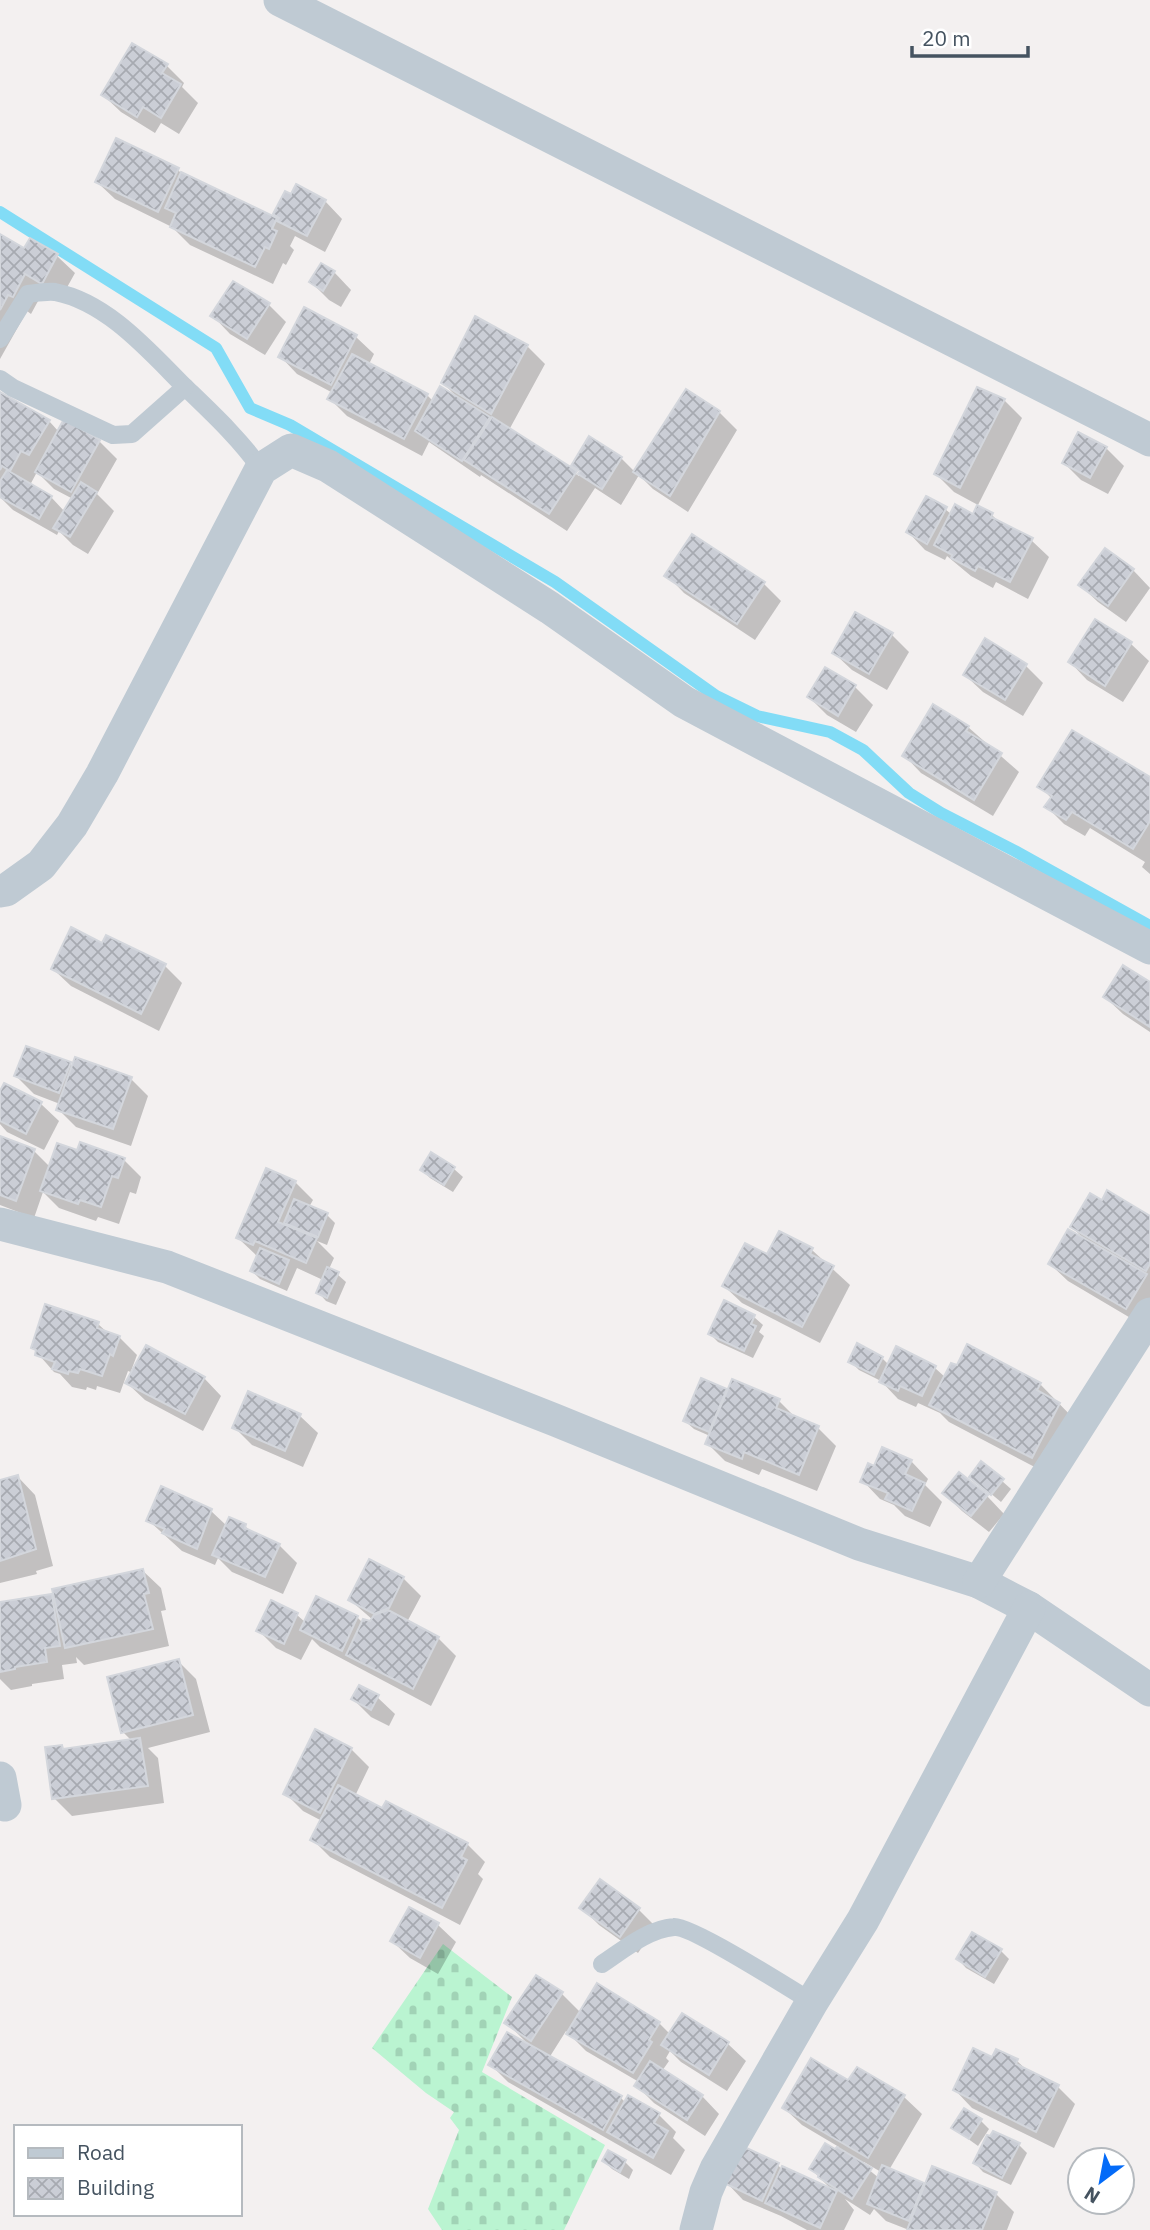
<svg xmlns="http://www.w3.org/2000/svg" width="1150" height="2230" font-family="'IBM Plex Sans',sans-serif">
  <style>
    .cemetery { fill: url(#cemetery-stones) }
    .shadow { fill: #0003; fill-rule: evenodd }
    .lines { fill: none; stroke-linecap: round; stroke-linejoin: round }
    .stream { stroke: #82dcf6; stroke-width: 12 }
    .building { fill: url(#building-cross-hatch); stroke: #d3d6dc; stroke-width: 2 }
    .service { stroke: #bfcad3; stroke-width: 18 }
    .minor { stroke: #bfcad3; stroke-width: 33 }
  </style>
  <defs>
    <pattern id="cemetery-stones" width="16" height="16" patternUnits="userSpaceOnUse" patternTransform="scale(1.75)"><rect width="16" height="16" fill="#baf4d1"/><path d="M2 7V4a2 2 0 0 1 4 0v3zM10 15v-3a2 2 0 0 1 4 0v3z" fill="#a1d3b6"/></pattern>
    <pattern id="building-cross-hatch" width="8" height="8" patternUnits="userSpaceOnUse" patternTransform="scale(1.75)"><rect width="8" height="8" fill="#cbced6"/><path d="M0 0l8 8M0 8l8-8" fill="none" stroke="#a7aab1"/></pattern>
  </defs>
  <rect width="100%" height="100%" fill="#f3f0f0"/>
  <polygon class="cemetery" points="443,1944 512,1997 482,2072 605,2145 564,2230 442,2230 428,2209 459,2130 450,2118 454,2112 426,2093 372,2048"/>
  <g class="shadow">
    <polygon points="167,66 184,83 182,87 198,103 179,134 161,123 155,133 121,112 103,95"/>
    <polygon points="178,170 183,175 273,218 285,194 325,201 342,219 325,252 295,236 290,246 294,250 286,265 283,263 273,284 190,245 172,227 115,199 97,182"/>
    <polygon points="0,236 25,250 57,256 75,273 60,300 44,290 31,314 27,311 0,359"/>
    <polygon points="334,272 351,290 341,307 329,300 311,282"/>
    <polygon points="269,305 286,322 265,355 230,334 213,316"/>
    <polygon points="305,309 356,337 374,354 369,364 427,395 434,402 454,394 443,383 527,346 545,364 509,430 579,476 581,473 573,465 621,458 635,472 719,412 737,430 688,512 653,489 639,475 621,505 595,488 567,531 481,475 480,477 429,442 422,456 347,416 330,399 333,393 297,374 280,356"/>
    <path d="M0 394 49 421 59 432 99 441 117 459 97 494 114 511 88 554 73 545 59 531 57 535 13 510 0 497ZM37 472 54 489 73 499 65 512 51 497 30 485Z"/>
    <polygon points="1004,400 1022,418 978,505 954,492 936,474"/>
    <polygon points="1106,448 1124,466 1108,494 1081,480 1064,463"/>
    <polygon points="945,509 951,514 992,515 1001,524 1031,540 1049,557 1028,599 996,582 993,588 971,576 947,556 945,560 925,550 908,532"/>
    <polygon points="1133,570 1150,588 1126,622 1098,602 1080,585"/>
    <polygon points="667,575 764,584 781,601 755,640 684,593"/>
    <polygon points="1096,621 1131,644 1149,661 1123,702 1087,680 1070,662"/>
    <polygon points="892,635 909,652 887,690 852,670 834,653"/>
    <polygon points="1025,665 1043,683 1023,716 983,692 965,675"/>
    <polygon points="826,669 855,687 873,705 856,732 827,715 809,697"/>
    <polygon points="968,727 1019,772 993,816 921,773 904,755"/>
    <polygon points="1150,779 1150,874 1142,867 1145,862 1090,828 1085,836 1064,824 1047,807 1052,799 1040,786"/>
    <polygon points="103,945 165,966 182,983 159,1031 71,986 53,969"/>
    <polygon points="1150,984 1150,1032 1123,1014 1105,997"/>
    <polygon points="70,1064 73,1068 131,1079 148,1096 131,1146 76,1127 58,1109 60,1104 34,1094 16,1076"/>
    <polygon points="0,1095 41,1104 59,1121 44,1150 7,1132 0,1124"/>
    <polygon points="0,1138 34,1151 50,1167 78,1152 124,1160 141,1177 136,1194 130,1192 119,1224 98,1217 96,1221 59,1208 43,1192 34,1218 0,1205"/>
    <polygon points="431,1154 454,1169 463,1177 453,1192 430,1178 422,1170"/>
    <polygon points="295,1182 313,1200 309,1207 327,1215 335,1223 327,1245 317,1241 334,1258 329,1269 337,1274 346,1282 336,1305 326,1301 318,1292 323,1280 297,1268 287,1291 260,1279 252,1271 258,1257 238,1238"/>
    <polygon points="1103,1202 1150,1218 1150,1315 1144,1326 1068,1281 1050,1264 1084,1239 1072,1227"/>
    <polygon points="812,1250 850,1285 820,1343 742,1303 724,1286 768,1257"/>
    <polygon points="754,1317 763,1325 759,1332 764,1336 753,1358 718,1342 710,1334"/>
    <polygon points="98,1324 109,1334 119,1337 137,1355 131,1371 204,1378 221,1396 203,1431 145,1400 127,1383 133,1373 128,1371 120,1393 97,1386 96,1390 87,1387 86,1390 72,1387 60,1374 54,1372 33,1348"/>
    <polygon points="897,1349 935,1368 946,1378 957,1368 1040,1384 1077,1422 1050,1475 949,1422 940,1413 918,1403 916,1407 898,1399 881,1381 859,1370 850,1361 882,1358 889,1365"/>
    <polygon points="726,1390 779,1401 796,1418 818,1428 836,1446 817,1491 762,1469 759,1475 725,1461 707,1443 710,1436 694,1429 685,1421"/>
    <polygon points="300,1416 318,1433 303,1467 252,1445 234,1427"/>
    <polygon points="911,1461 928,1479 925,1485 942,1502 930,1527 905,1516 894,1505 880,1499 863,1481 874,1468"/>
    <polygon points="18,1477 35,1495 53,1566 36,1571 37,1574 0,1583 0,1482"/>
    <polygon points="971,1477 1002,1481 1011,1489 1001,1502"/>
    <polygon points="944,1493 987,1496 1004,1514 989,1532 962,1511"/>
    <polygon points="211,1511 227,1526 245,1526 253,1534 279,1545 297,1563 283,1594 232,1572 218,1558 215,1565 182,1551 148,1520"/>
    <polygon points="143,1571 161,1588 166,1610 161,1611 169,1646 84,1665 76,1657 77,1663 62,1665 64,1679 32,1684 32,1686 11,1690 0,1679 0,1604 55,1596"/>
    <polygon points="403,1578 421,1596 407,1622 438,1638 456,1656 431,1706 320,1647 312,1639 301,1660 276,1648 258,1630 271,1602 297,1615 305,1622 316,1598 357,1617 363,1623 371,1623 373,1620 350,1600"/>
    <polygon points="178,1661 196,1679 210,1732 148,1748 158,1758 164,1803 72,1816 54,1798 61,1747 65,1751 132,1741 123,1732"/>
    <polygon points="377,1697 395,1714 389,1726 371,1717 353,1699"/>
    <polygon points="351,1749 369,1767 355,1796 383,1811 387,1803 467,1844 485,1862 478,1874 483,1879 460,1925 330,1857 312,1839 322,1821 303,1811 285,1793"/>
    <polygon points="600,1882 639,1910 656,1927 638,1953 599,1925 581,1907"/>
    <polygon points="410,1909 438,1925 456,1942 438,1974 410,1958 392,1941"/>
    <polygon points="1000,1950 1009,1959 994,1984 966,1968 958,1959"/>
    <polygon points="562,1994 581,2013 659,2023 670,2034 682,2015 728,2044 746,2061 727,2091 681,2062 670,2051 666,2058 669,2061 662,2071 702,2096 719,2114 705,2136 654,2103 637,2086 639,2082 586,2051 566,2031 549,2058 621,2098 626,2103 659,2115 676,2132 673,2138 685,2150 671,2175 508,2082 490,2064 528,2044 507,2023"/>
    <polygon points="993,2060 1017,2061 1029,2072 1058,2087 1075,2104 1054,2148 972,2108 955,2090"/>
    <path d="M849 2083 904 2097 922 2114 889 2170 927 2185 996 2194 1014 2212 1007 2230H909L886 2221 874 2209 870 2215 845 2199 854 2210 844 2230H807L781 2216 743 2200 726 2182 778 2165 782 2170 833 2191 811 2169 836 2152 839 2147 802 2125 784 2108ZM864 2162 881 2172 879 2178 863 2165Z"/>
    <polygon points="980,2120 989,2129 978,2146 953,2128"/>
    <polygon points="991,2139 1019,2145 1027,2153 1011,2185 983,2172 975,2163"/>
    <polygon points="604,2161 625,2162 633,2170 629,2179 612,2169"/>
  </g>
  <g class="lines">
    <polyline class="stream" points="0,212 216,348 250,408 290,425 555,582 716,696 757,716 830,732 863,750 909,793 941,813 1015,851 1150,926"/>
  </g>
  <g class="building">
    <polygon points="132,43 168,64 162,73 181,84 161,118 143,107 137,117 101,95"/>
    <polygon points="116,138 179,168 158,212 95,182"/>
    <polygon points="181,172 277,218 272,229 277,231 269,249 265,247 255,267 170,227 176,213 165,208"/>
    <polygon points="296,184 326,200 307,236 277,221 279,218 273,214 285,191 291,194"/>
    <polygon points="0,234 24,248 30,238 58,254 42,284 25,274 13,297 8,295 0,310"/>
    <polygon points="321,263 335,271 323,291 309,282"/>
    <polygon points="233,281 270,303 247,339 210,316"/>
    <polygon points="304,307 357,335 331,385 278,357"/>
    <polygon points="475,316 528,345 491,414 441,383"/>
    <polygon points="352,354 428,394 404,439 327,399"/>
    <polygon points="440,386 490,417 462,461 415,431"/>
    <polygon points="977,387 1005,399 960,488 934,474"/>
    <polygon points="686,389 720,411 670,496 633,472"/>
    <polygon points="0,392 50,420 29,455 21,451 10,471 2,466 0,470"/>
    <polygon points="492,417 577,471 549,514 464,460"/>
    <polygon points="64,419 100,440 71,492 35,472"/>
    <polygon points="1078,432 1107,447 1090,478 1062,463"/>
    <polygon points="589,436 622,457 602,489 578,474 580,471 571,466"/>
    <polygon points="7,470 52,496 39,519 0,497 0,481"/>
    <polygon points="81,482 97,492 70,537 53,528"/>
    <polygon points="926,496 947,507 927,544 906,532"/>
    <polygon points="955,504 973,514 977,505 993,513 991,517 1033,538 1010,582 978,566 975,571 951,558 952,555 934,545"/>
    <polygon points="692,534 765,582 737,624 664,576"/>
    <polygon points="1105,548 1134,569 1108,606 1078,585"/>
    <polygon points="855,612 893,633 869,674 832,653"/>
    <polygon points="1095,619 1132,642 1105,686 1068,662"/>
    <polygon points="985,638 1027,664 1005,700 963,675"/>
    <polygon points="825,667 856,685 838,716 807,697"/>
    <polygon points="933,704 969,726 966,731 1002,753 974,800 902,756"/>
    <polygon points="1072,730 1150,777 1150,821 1133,849 1072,812 1066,820 1044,807 1052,796 1037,787"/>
    <polygon points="71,927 102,943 106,935 166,964 141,1014 51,969"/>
    <polygon points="1123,965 1150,982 1150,1027 1103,997"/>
    <polygon points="26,1046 71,1062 59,1093 14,1076"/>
    <polygon points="75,1057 132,1077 113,1129 56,1110"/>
    <polygon points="4,1083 42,1102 26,1134 0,1121 0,1091"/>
    <polygon points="0,1136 35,1149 16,1201 0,1195"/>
    <polygon points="80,1142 125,1158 118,1178 112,1176 101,1207 80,1200 78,1204 40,1191 57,1143 77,1150"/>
    <polygon points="431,1152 455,1167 444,1185 420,1170"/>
    <polygon points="266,1168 296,1181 278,1222 317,1238 306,1263 255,1241 253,1245 236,1238"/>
    <polygon points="1107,1190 1150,1216 1150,1264 1146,1271 1070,1227 1090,1193 1102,1200"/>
    <polygon points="294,1199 328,1213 318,1237 284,1223"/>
    <polygon points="1068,1229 1147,1274 1126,1309 1048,1264"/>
    <polygon points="779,1231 813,1248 810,1254 834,1266 802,1327 722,1286 745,1243 767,1254"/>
    <polygon points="260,1248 289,1260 279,1284 250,1271"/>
    <polygon points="327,1267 339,1272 327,1298 316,1293"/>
    <polygon points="724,1300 755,1315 751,1324 756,1326 744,1351 708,1334"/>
    <polygon points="45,1304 99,1322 97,1328 120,1336 113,1356 110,1354 102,1376 80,1369 78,1373 69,1371 68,1374 52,1369 55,1362 35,1355 36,1350 31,1348"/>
    <polygon points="857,1343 883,1357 874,1375 848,1362"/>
    <polygon points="967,1344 1041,1383 1037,1390 1060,1403 1032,1458 929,1405 951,1363 957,1365"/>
    <polygon points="146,1345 205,1377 185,1414 125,1383"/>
    <polygon points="896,1346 936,1366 922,1396 900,1386 898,1391 879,1382"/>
    <polygon points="701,1378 727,1389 709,1432 683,1421"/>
    <polygon points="732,1379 780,1399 776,1408 819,1426 799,1475 744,1452 742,1459 705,1444"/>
    <polygon points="248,1391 301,1414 285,1451 232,1428"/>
    <polygon points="882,1447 912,1460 905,1474 925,1483 912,1511 885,1499 888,1493 860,1482 868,1463 874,1466"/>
    <polygon points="981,1461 1004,1479 991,1495 969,1477"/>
    <polygon points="959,1472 988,1495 971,1516 942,1493"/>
    <polygon points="18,1475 36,1549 0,1561 0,1480"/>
    <polygon points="161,1486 212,1509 197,1549 162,1533 165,1529 146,1521"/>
    <polygon points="229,1517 246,1524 245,1528 280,1544 265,1577 212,1555"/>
    <polygon points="369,1559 404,1577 389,1608 374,1614 348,1600"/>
    <polygon points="143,1569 149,1593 144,1594 153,1629 65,1648 52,1589"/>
    <polygon points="52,1594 60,1646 45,1648 47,1662 15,1667 15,1669 0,1672 0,1602"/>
    <polygon points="316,1596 358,1616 342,1651 300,1630"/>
    <polygon points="271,1600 298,1613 284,1644 256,1631"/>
    <polygon points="388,1610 439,1637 413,1689 346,1655 363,1619 370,1621 374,1615"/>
    <polygon points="179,1659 193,1715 121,1733 107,1677"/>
    <polygon points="359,1685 379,1695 371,1710 351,1699"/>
    <polygon points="315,1729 352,1748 320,1813 283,1794"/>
    <polygon points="140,1738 148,1786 52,1799 45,1747 62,1745 63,1749"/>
    <polygon points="338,1785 382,1808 386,1801 468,1843 461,1857 467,1860 442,1908 310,1840"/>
    <polygon points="600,1879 640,1908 620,1937 579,1908"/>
    <polygon points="409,1907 439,1923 420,1958 390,1941"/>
    <polygon points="972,1932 1002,1949 985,1977 956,1959"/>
    <polygon points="536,1975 563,1992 531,2041 504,2023"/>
    <polygon points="597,1983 660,2022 649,2040 652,2042 633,2073 566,2034"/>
    <polygon points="682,2013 729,2042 709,2075 661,2045"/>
    <polygon points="507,2032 622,2096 603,2130 488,2065"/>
    <polygon points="973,2048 992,2057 996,2049 1018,2059 1016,2064 1059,2085 1036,2132 953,2090"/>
    <polygon points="811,2058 848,2080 857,2067 905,2095 868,2158 782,2108"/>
    <polygon points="650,2061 703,2095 687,2120 634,2086"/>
    <polygon points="628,2095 660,2113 654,2123 668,2131 653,2158 607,2132"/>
    <polygon points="964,2108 982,2119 969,2139 951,2128"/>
    <polygon points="993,2131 1020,2143 1002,2178 973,2163 987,2135 990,2136"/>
    <polygon points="825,2143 835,2149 837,2147 872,2168 852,2199 818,2177 819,2175 809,2169"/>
    <polygon points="740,2145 779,2163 762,2201 724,2183"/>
    <polygon points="608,2150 626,2160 620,2172 602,2161"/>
    <polygon points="882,2165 924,2183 909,2221 867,2204"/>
    <polygon points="782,2166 837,2191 820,2228 765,2203"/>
    <polygon points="932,2166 997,2192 982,2230 907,2230"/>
  </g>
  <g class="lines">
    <g class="service">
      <path d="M0 339 28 294C36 293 47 291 55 292 107 302 149 351 184 386 212 413 239 438 261 469"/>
      <polyline points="0,379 13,388 113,435 132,434 185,387"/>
      <path d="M602 1964C623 1950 648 1929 674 1927 690 1925 791 1989 812 2002"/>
    </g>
    <g class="minor">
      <polyline points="280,0 1150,440"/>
      <polyline points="0,891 6,890 41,865 72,825 102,774 261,469 291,450 328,466 550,608 684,702 1150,948"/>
      <polyline points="0,1224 167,1267 555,1420 859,1544 979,1582 1029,1608 1150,1690"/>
      <polyline points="979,1582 1150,1314"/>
      <polyline points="0,1778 5,1805"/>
      <polyline points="696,2230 706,2192 716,2169 812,2002 863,1920 1029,1608"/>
    </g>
  </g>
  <rect x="14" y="2125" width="228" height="91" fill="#ffffff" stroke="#b5babf" stroke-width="2"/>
  <rect x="28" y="2148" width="35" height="10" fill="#bfcad3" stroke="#b5babf" stroke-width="2"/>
  <text x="77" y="2160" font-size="21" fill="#455360">Road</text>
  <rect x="28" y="2178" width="35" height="21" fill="url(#building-cross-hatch)" stroke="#b5babf" stroke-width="2"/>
  <text x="77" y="2195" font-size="21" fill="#455360">Building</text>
  <g transform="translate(1101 2181) rotate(212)"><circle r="33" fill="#ffffff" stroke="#b5babf" stroke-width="2"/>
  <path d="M0-5L12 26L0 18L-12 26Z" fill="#046bf8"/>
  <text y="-10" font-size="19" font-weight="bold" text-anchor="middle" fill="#455360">N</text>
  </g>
  <path d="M912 46v10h116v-10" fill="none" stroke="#455360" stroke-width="3.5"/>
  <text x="922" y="46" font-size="21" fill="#455360" stroke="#ffffff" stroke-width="5" paint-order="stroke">20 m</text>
</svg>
